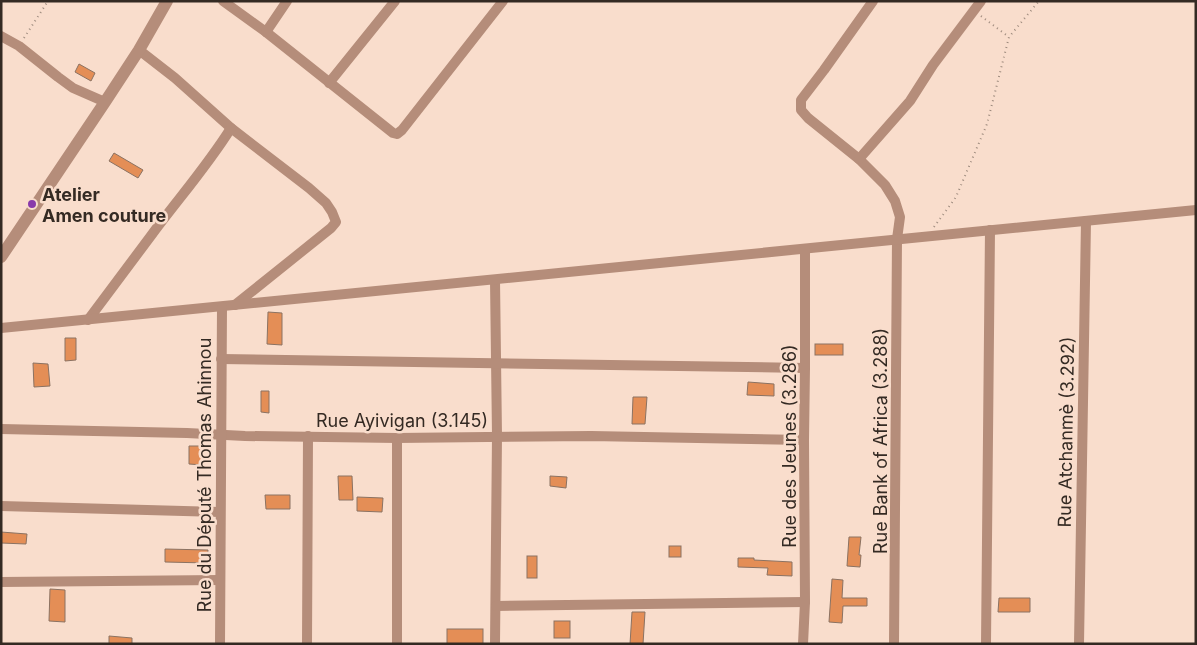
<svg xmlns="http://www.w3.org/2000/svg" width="1197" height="645" font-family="Inter,sans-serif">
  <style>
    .building { fill: #e48e56; stroke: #8b7262 }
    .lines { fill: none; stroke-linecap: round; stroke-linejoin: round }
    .path { stroke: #9e8b7e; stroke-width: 2; stroke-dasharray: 1 4; stroke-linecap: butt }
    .minor { stroke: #b58d7a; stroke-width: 10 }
    .tertiary { stroke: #b58d7a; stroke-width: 12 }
    .poi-dot { fill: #893aab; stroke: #f9ddcc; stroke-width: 2 }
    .labels { text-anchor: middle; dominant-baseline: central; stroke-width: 5; stroke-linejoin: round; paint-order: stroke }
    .poi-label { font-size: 18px; font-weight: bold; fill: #342a23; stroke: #f9ddcc; text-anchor: start }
    .street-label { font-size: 18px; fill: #342a23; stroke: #f9ddcc }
  </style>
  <rect width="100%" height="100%" fill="#f9ddcc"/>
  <g class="building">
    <polygon points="79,64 95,73 91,81 75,72"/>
    <polygon points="114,153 143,170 138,178 109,161"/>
    <polygon points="268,312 282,313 282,345 267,344"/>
    <polygon points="65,338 76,338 76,360 65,361"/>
    <rect x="815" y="344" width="28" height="11"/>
    <polygon points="33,363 48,364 50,386 34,387"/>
    <polygon points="748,382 774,384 774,396 747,395"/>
    <polygon points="261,391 269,391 269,413 261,412"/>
    <polygon points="633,397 647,397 645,424 632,424"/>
    <polygon points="189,446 203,446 203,465 189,464"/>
    <polygon points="338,476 352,476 353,500 339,500"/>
    <polygon points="550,476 567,477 566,488 550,486"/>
    <polygon points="265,495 290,495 290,509 266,509"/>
    <polygon points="357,497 383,498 382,512 357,511"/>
    <polygon points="1,532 27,534 26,544 1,543"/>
    <polygon points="849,537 861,537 859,555 861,555 860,567 847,566"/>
    <rect x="669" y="546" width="12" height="11"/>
    <polygon points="165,549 208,550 207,563 165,562"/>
    <rect x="527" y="556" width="10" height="22"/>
    <polygon points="738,558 754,558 754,560 792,562 792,576 767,575 768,568 738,567"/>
    <polygon points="832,579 843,580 842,598 867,598 867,606 843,606 842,623 829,622"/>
    <polygon points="50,589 65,590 65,622 49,621"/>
    <polygon points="999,598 1030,598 1030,612 998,612"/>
    <polygon points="632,612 645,612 643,644 630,644"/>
    <rect x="554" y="621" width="16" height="17"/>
    <rect x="447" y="629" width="36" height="15"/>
    <polygon points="109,636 132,638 132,644 109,644"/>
  </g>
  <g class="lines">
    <g class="path">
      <polyline points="981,16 1009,37"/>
      <polyline points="24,38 48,1"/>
      <polyline points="934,227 956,197 987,124 1009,37 1039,1"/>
    </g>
    <g class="minor">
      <polyline points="223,1 266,32 393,133 397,134 402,130 503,1"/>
      <polyline points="873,1 824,70 801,100 801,110 808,118 859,159 885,185 895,201 900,217 897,239 894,644"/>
      <polyline points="266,32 287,1"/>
      <polyline points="1,36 19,46 58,77 73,88 105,102"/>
      <polyline points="139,50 175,78 231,128 309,188 326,203 332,212 336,222 331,228 235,305"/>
      <polyline points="329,83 395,1"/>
      <polyline points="859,159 910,101 933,65 981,1"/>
      <polyline points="495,280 497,436 495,644"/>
      <path d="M88 320C110 291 131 262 153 233 179 198 208 165 231 128"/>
      <polyline points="1,328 1196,210"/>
      <polyline points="221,359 805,368"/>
      <polyline points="1,429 187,433 245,436 397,438 591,436 804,440"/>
      <polyline points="1,506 220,512"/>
      <polyline points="1,582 220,580"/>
      <polyline points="496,606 805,602"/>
      <polyline points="220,644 222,307"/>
      <polyline points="307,644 308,436"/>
      <polyline points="397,644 397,438"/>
      <polyline points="803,644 805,602 804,440 805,368 805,249"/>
      <polyline points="986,644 990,230"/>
      <polyline points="1079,644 1086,221"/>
    </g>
    <polyline class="tertiary" points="1,257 105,102 139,50 167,1"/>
  </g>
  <circle class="poi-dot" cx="32" cy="204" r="5"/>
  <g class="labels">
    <g class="poi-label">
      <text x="42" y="194">Atelier<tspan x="42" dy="21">Amen couture</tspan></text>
    </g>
    <g class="street-label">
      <text x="402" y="420">Rue Ayivigan (3.145)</text>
      <text transform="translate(1066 432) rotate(-89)">Rue Atchanmè (3.292)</text>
      <text transform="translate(880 441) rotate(-90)">Rue Bank of Africa (3.288)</text>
      <text transform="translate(789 446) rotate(-90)">Rue des Jeunes (3.286)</text>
      <text transform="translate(204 475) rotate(-90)">Rue du Député Thomas Ahinnou</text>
    </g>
  </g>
  <rect width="1197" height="645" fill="none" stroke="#342a23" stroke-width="5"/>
</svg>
